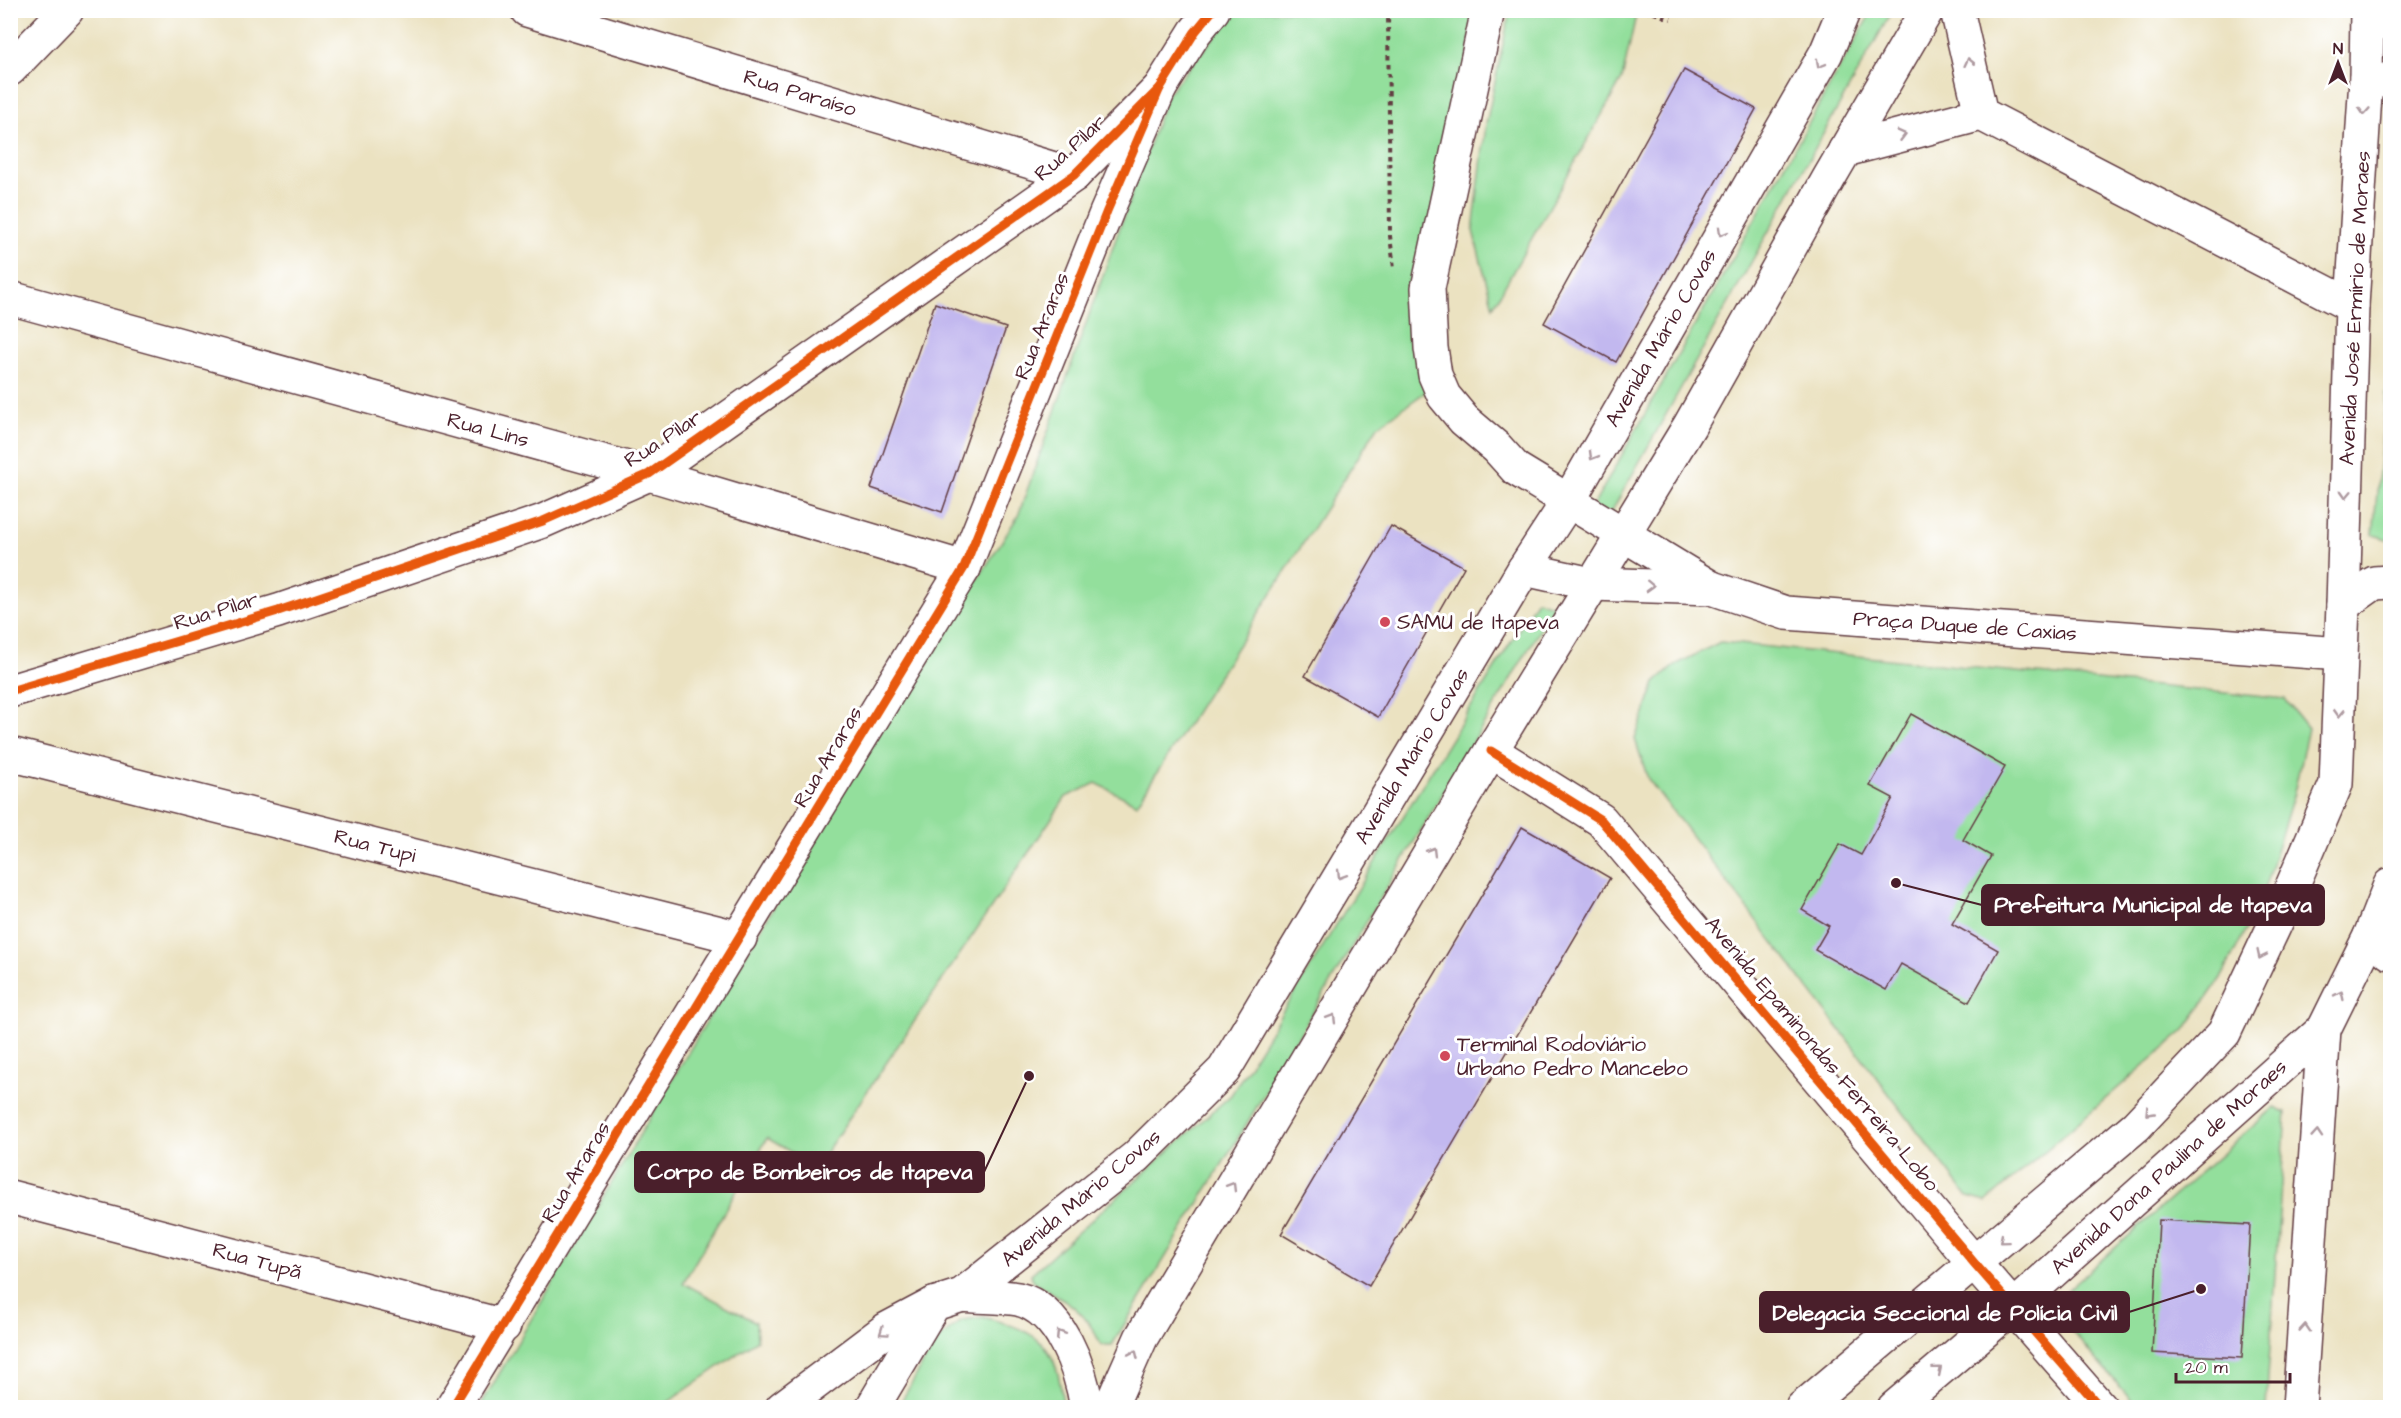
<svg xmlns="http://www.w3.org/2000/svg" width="2401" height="1418" font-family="'Architects Daughter',sans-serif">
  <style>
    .green { fill: #93df9c; stroke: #6e7f64; stroke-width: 1.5 }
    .building { fill: #c2b8ef }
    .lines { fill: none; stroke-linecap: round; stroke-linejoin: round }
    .minor-casing { stroke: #623c42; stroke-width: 36 }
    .secondary-casing { stroke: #623c42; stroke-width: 36 }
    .path { stroke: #623c42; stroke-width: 4; stroke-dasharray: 4.5 4.5; stroke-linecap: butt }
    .minor { stroke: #fff; stroke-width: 33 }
    .secondary { stroke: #fff; stroke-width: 33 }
    .cycleway-casing { stroke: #fff; stroke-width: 13 }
    .cycleway { stroke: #e8590c; stroke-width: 9 }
    .oneway { stroke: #ae9aa0 }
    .poi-dot { fill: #d1495b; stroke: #fff; stroke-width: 2 }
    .labels { text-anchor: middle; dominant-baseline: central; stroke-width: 6; stroke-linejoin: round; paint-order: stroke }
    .street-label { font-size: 21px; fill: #4a1f2b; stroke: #fff }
    .poi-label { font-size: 21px; fill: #4a1f2b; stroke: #fff; text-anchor: start }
    .leader { fill: none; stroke: #4a1f2b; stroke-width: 2 }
    .callout-dot { fill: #4a1f2b; stroke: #fff; stroke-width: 2 }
    .callout { fill: #4a1f2b; stroke: #4a1f2b; stroke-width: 2 }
    .callout-label { font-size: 22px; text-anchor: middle; font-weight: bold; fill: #fff }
  </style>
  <rect width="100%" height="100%" fill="#fff"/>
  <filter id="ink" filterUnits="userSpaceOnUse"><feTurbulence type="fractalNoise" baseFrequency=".0167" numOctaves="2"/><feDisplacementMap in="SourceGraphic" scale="12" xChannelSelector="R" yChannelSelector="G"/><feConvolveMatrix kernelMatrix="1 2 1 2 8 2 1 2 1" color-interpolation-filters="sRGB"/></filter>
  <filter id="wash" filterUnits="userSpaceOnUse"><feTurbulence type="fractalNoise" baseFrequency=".008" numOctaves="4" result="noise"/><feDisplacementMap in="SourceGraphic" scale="24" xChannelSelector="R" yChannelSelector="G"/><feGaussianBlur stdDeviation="1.35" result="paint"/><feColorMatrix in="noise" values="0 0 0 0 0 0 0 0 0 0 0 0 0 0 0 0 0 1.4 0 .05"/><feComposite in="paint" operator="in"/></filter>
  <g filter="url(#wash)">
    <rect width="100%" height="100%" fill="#ebe2c1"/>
    <g class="green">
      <polygon points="1236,11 1473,11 1431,388 1378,426 1137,804 1096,783 1066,797 816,1167 767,1138 683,1283 756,1322 757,1340 661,1407 479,1408 838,798 1018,516 1167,94"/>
      <polygon points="1510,11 1637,11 1622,79 1493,307 1473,231 1486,124"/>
      <polygon points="1872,11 1892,11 1608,518 1592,508"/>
      <polygon points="2390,355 2390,540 2373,535"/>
      <path d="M1537 600 1554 606 1243 1130 1112 1345H1101C1085 1309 1066 1300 1033 1282L1031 1274 1231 1095Z"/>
      <polygon points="1720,642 2285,699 2308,728 2294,793 2261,899 2223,975 2184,1031 1986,1202 1968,1197 1648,779 1635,739 1655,683 1675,665"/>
      <polygon points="2275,1107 2286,1112 2266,1407 2138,1407 2059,1317 2057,1299"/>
      <path d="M983 1317C1041 1332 1058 1345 1063 1407H898L936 1341 962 1320Z"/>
    </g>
    <g id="blocks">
      <g class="building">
        <polygon points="1684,70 1756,109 1616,362 1544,323"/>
        <polygon points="935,303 1006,328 942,512 871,488"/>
        <polygon points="1391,526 1464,567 1378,717 1305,676"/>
        <polygon points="1911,714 2005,767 1963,840 1991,856 1952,924 1998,950 1969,1002 1901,964 1886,990 1815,950 1829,926 1802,910 1840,844 1861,855 1893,798 1870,786"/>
        <polygon points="1522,827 1610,878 1369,1286 1281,1234"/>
        <polygon points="2159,1220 2250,1225 2242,1358 2152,1353"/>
      </g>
    </g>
  </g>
  <g filter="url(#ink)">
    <use href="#blocks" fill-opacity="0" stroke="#623c42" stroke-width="1.5"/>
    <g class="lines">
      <defs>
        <g id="minor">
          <polyline points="527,10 1074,175"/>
          <polyline points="1488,10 1428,288 1431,348 1435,375 1444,396 1464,420 1497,448 1516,469 1710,587"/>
          <polyline points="1957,10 1981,114"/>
          <polyline points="10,69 67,10"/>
          <polyline points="2366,78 2390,82"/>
          <polyline points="1845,150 1981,114 2352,306"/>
          <polyline points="10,298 649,474 964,568"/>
          <polyline points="1524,569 1592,584 1712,588 1786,613 2341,654"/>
          <polyline points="10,691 278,611 543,521 649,474 1074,175 1160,88 1195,32 1213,10"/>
          <polyline points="1491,751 1601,820 1975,1264 2101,1408"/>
          <polyline points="10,754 740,938"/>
          <polyline points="2370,936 2390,953"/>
          <polyline points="10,1197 504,1326"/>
          <polyline points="452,1408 964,568 1107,211 1160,88"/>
          <polyline points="782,1408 887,1329 934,1304"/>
          <polyline points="2299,1408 2324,1029"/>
        </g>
        <g id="secondary">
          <polyline points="2343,605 2352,306 2366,78 2367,10"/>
          <path d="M962 1295C980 1297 1000 1296 1018 1299 1061 1309 1081 1370 1087 1408"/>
          <polyline points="872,1408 934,1304 962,1295 1136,1157 1224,1070 1524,569 1569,500 1826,53 1844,10"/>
          <polyline points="1110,1408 1141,1338 1491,751 1690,425 1829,178 1927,10"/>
          <polyline points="1802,1408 2136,1126 2224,1033 2285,903 2336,784 2343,605 2374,583 2390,582"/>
          <polyline points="1894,1408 2013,1307 2324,1029 2370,936 2390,885"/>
        </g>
      </defs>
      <use href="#minor" class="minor-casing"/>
      <use href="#secondary" class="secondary-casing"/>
      <g class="path">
        <polyline points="1388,10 1390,236 1394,268"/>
        <polyline points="1645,10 1671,19"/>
      </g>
      <use href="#minor" class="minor"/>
      <use href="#secondary" class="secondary"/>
      <defs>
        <g id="cycleway">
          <polyline points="10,691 278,611 543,521 649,474 1074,175 1160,88 1195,32 1213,10"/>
          <polyline points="1491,751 1601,820 1975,1264 2101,1408"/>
          <polyline points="452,1408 964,568 1107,211 1160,88"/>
        </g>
      </defs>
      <use href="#cycleway" class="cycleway-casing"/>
      <use href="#cycleway" class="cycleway"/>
    </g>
    <defs><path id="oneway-chevron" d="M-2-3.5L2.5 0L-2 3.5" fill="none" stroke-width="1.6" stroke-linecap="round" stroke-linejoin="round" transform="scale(1.5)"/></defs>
    <g class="oneway">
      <use href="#oneway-chevron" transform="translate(1969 62) rotate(-103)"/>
      <use href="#oneway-chevron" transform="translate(1820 64) rotate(120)"/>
      <use href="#oneway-chevron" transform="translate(2364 111) rotate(94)"/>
      <use href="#oneway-chevron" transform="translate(1902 135) rotate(-15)"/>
      <use href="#oneway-chevron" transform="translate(1722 232) rotate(120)"/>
      <use href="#oneway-chevron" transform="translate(1593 456) rotate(120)"/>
      <use href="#oneway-chevron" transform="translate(2346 494) rotate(92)"/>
      <use href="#oneway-chevron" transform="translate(1650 586) rotate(2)"/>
      <use href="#oneway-chevron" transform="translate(2339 713) rotate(92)"/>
      <use href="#oneway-chevron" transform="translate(1432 851) rotate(-59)"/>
      <use href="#oneway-chevron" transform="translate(1341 875) rotate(121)"/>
      <use href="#oneway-chevron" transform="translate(2261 955) rotate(115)"/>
      <use href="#oneway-chevron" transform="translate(2340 995) rotate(-64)"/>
      <use href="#oneway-chevron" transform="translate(1332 1018) rotate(-59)"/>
      <use href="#oneway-chevron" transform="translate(2149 1112) rotate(134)"/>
      <use href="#oneway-chevron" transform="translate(2317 1134) rotate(-86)"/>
      <use href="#oneway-chevron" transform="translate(1232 1186) rotate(-59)"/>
      <use href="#oneway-chevron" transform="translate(2003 1240) rotate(140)"/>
      <use href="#oneway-chevron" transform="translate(2305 1328) rotate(-86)"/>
      <use href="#oneway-chevron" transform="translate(883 1332) rotate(145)"/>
      <use href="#oneway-chevron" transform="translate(1060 1334) rotate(-122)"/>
      <use href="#oneway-chevron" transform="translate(1134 1354) rotate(-66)"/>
      <use href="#oneway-chevron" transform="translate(1938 1370) rotate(-40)"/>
    </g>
  </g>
  <g class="poi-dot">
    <circle cx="1385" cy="622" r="6"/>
    <circle cx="1445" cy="1056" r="6"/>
  </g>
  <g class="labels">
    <g class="street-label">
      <text transform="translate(800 93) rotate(17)">Rua Paraíso</text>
      <text transform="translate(1070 148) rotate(-42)">Rua Pilar</text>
      <text transform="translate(2355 308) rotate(-87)">Avenida José Ermírio de Moraes</text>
      <text transform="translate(1042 326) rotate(-68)">Rua Araras</text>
      <text transform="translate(1661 338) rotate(-60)">Avenida Mário Covas</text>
      <text transform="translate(488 430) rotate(15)">Rua Lins</text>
      <text transform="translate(663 439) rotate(-33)">Rua Pilar</text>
      <text transform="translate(216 611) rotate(-17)">Rua Pilar</text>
      <text transform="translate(1965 626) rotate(4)">Praça Duque de Caxias</text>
      <text transform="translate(1412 756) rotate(-59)">Avenida Mário Covas</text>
      <text transform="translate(828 757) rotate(-59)">Rua Araras</text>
      <text transform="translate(375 846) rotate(14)">Rua Tupi</text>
      <text transform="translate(1822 1054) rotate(50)">Avenida Epaminondas Ferreira Lobo</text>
      <text transform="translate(2169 1167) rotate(-42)">Avenida Dona Paulina de Moraes</text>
      <text transform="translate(576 1172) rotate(-59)">Rua Araras</text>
      <text transform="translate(1081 1198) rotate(-40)">Avenida Mário Covas</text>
      <text transform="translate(257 1261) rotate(15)">Rua Tupã</text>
    </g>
    <g class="poi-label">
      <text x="1397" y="622">SAMU de Itapeva</text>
      <text x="1457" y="1044">Terminal Rodoviário<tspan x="1457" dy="24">Urbano Pedro Mancebo</tspan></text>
    </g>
  </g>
  <path class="leader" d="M1896 883L1982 905M1029 1076L984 1172M2201 1289L2129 1312"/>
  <g class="callout-dot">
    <circle cx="1896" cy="883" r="6"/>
    <circle cx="1029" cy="1076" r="6"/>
    <circle cx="2201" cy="1289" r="6"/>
  </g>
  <g class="callout">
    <rect x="1982" y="885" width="342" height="40" rx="6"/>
    <rect x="635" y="1152" width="349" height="40" rx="6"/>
    <rect x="1760" y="1292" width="369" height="40" rx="6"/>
  </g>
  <g class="callout-label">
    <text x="2153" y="912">Prefeitura Municipal de Itapeva</text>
    <text x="810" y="1179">Corpo de Bombeiros de Itapeva</text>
    <text x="1945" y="1320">Delegacia Seccional de Polícia Civil</text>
  </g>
  <rect width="2401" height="1418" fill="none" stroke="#fff" stroke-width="36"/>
  <g transform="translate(2338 63)" stroke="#ffffff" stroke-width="4.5" paint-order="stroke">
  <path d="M0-4.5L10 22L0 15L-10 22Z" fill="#4a1f2b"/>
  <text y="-9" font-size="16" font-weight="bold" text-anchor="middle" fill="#4a1f2b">N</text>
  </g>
  <path d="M2176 1373v9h114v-9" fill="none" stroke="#4a1f2b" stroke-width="3"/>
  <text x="2185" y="1373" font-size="18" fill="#4a1f2b" stroke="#ffffff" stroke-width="4.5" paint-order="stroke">20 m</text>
</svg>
